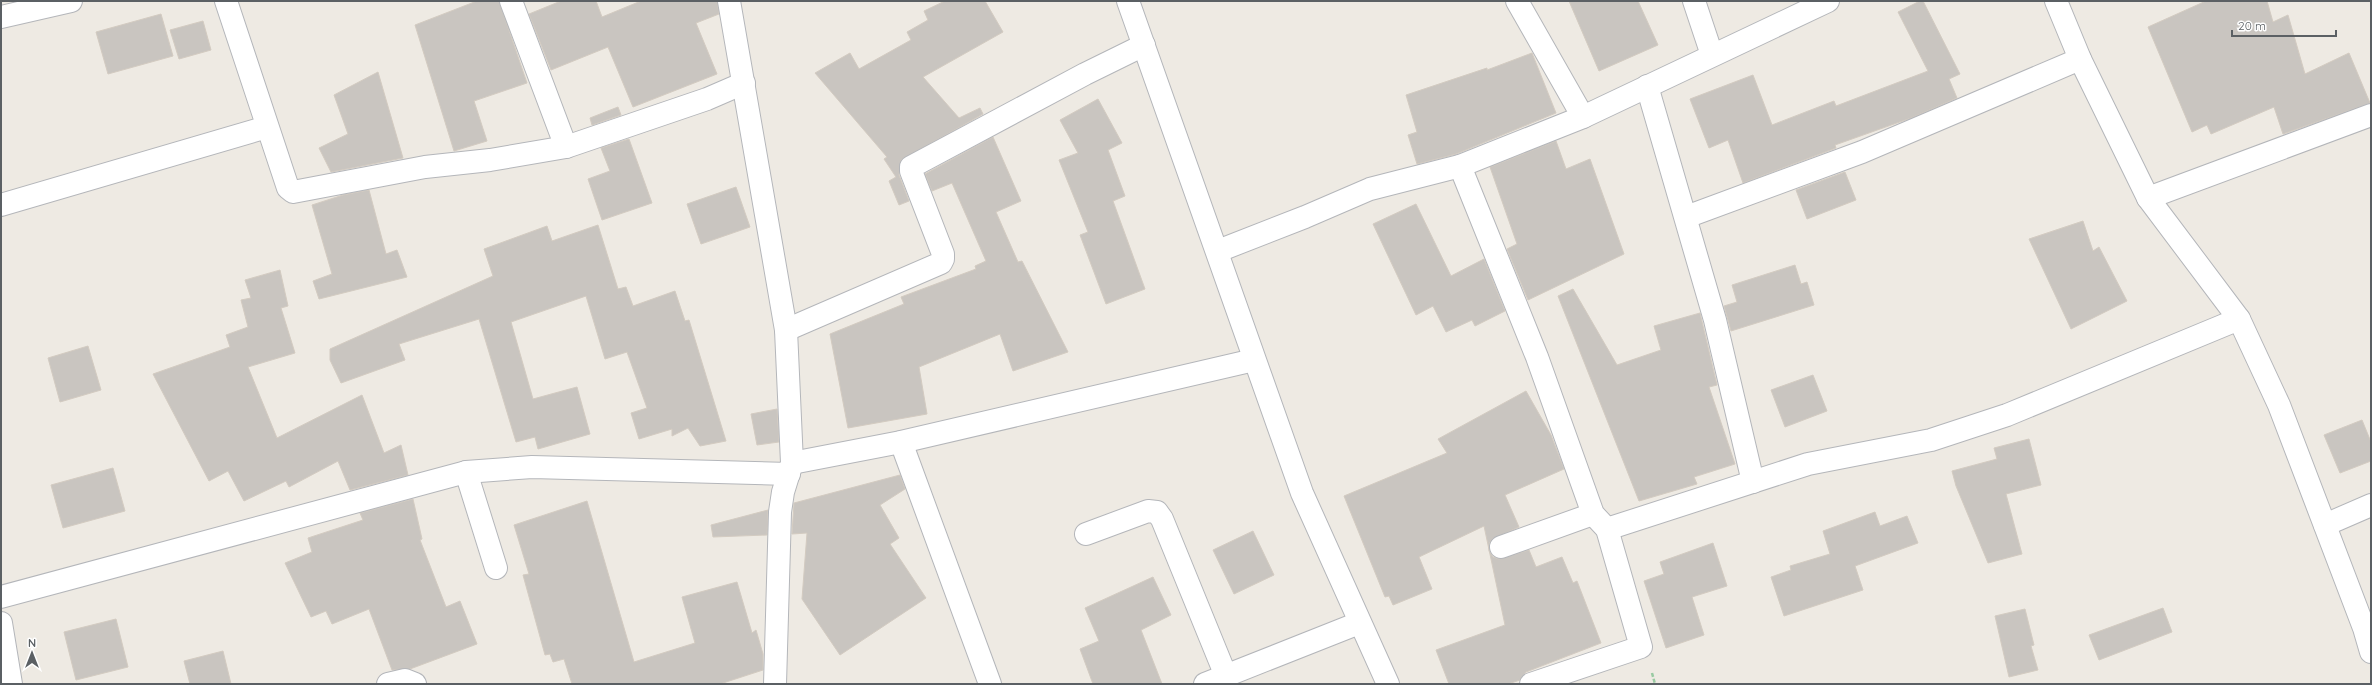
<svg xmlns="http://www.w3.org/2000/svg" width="2372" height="685" font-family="Quicksand,sans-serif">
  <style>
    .building { fill: #c9c5c0; stroke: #d3cbc1 }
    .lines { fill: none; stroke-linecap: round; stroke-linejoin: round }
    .minor-casing { stroke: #b4b6ba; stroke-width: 24 }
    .tertiary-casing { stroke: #b4b6ba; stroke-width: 24 }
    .path { stroke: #99caa2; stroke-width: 2.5; stroke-dasharray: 4 2; stroke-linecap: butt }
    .minor { stroke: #fff; stroke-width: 22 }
    .tertiary { stroke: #fff; stroke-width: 22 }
  </style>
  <rect width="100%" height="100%" fill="#eeeae3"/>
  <g class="building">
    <polygon points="477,1 499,1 527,83 474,101 487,141 454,151 415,25"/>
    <polygon points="561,1 596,1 602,17 641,1 717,1 719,14 696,23 717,74 633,107 608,47 551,70 529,14"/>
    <polygon points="945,1 985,1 1003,32 923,77 959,118 980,108 983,114 901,160 899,175 909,201 899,205 889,181 896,177 884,159 887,157 815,73 850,53 859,69 911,40 907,32 928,20 924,11"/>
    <polygon points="1569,1 1638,1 1658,45 1599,71"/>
    <polygon points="1920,1 1923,1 1960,74 1949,79 1957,98 1911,118 1835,145 1836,148 1743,183 1728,140 1709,148 1690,99 1753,75 1772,125 1834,101 1836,106 1928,71 1898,12"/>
    <polygon points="2206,1 2267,1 2273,22 2288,15 2305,74 2349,53 2370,103 2283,134 2274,107 2211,134 2207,125 2192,132 2148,27"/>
    <polygon points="161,14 173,56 108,74 96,32"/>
    <polygon points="203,21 211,50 179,59 170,30"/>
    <polygon points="1532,53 1556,113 1456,154 1417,164 1408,135 1417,132 1406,95 1487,68 1487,70"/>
    <polygon points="378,72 403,158 331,172 319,148 348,134 334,95"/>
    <polygon points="1098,99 1122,143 1108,150 1125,196 1113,201 1145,289 1106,304 1080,235 1088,232 1059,160 1078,153 1060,120"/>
    <polygon points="618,107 621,115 592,125 590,118"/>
    <polygon points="993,137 1021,201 996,212 1018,262 1022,261 1068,352 1013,371 1000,334 919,367 927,414 848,428 830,334 904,304 901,297 976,269 975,266 986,261 952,183 932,191 925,174"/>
    <polygon points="629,139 652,203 602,220 588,179 610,171 601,148"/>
    <polygon points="1556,141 1566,169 1590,159 1624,254 1528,300 1507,249 1517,244 1490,167"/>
    <polygon points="1845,172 1856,200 1807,219 1796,190"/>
    <polygon points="736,187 750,227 701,244 687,204"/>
    <polygon points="369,190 386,254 397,250 407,277 319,299 313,281 332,274 312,205 343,195"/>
    <polygon points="1416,204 1451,276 1484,259 1505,311 1475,326 1472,320 1446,332 1433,306 1416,315 1373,224"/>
    <polygon points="2083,221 2093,251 2099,247 2127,301 2071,329 2029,239"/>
    <polygon points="598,225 618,289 626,287 633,306 675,291 685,321 689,320 726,441 700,446 688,428 672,436 672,429 639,439 631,413 647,408 627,352 605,359 586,296 511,322 533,399 577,387 590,434 538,449 535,437 516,442 479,319 399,344 405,360 341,383 330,360 330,349 493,276 484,249 547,226 552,241"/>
    <polygon points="1795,265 1801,284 1807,282 1814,305 1731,331 1724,306 1737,302 1732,285"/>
    <polygon points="280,270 288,306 281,308 295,353 248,367 277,438 362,395 384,453 401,445 408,475 350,490 338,461 289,487 286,481 244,501 228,471 209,481 153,374 230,347 226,335 248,327 241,300 251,298 245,280"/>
    <polygon points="1573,289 1617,365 1661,350 1654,326 1700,313 1717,385 1709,387 1735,464 1694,477 1697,484 1639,501 1558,296"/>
    <polygon points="88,346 101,390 60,402 48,358"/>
    <polygon points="1813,375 1827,411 1785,427 1771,390"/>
    <polygon points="1526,391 1551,435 1564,469 1505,495 1519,527 1492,539 1489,544 1489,551 1493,557 1499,559 1529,550 1536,567 1562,557 1573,583 1577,581 1601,643 1526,672 1520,680 1508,684 1449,684 1436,650 1505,625 1484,526 1419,557 1432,589 1393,605 1389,596 1385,597 1344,496 1447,453 1438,439"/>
    <polygon points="777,409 779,442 757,445 751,414"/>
    <polygon points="2362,420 2371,442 2371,461 2340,473 2324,435"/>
    <polygon points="2029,439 2041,485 2006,494 2022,554 1988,563 1956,486 1952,471 1997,459 1994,448"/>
    <polygon points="113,468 125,511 63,528 51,485"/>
    <polygon points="900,475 905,489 880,505 899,538 890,544 926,598 840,655 802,599 807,533 792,534 794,503"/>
    <polygon points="413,499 422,539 420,540 446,607 460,601 477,644 410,669 392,670 369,609 332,624 326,611 311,617 285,563 312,552 308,538 363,520 360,513"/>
    <polygon points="587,501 634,662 695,643 682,597 737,582 752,633 756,630 763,654 763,670 720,684 572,684 564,659 553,662 550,654 545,655 523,575 529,574 514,525"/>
    <polygon points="768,510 767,535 713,537 711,525"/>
    <polygon points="1875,512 1880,526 1907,516 1918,543 1855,566 1863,590 1784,616 1771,577 1791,570 1790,566 1830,554 1823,531"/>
    <polygon points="1253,531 1274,575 1234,594 1213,550"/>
    <polygon points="1713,543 1727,586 1692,597 1704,635 1666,648 1644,581 1664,574 1660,562"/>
    <polygon points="1153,577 1171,615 1141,630 1162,684 1093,684 1080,649 1099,641 1085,608"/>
    <polygon points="2163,608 2172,632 2099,660 2089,635"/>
    <polygon points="2025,609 2034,645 2031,646 2038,670 2009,677 1995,616"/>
    <polygon points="116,619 128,667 76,680 64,632"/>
    <polygon points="223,651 231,684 190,684 184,661"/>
  </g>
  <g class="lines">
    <defs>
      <g id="minor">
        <polyline points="226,1 288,188 293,192 425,167 490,160 566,147 707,99 744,83"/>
        <polyline points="511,1 566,147"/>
        <polyline points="729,1 786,330 792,463 783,492 780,512 775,684"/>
        <polyline points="1128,1 1302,493 1388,684"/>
        <polyline points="1517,1 1583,117"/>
        <polyline points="1694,1 1712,55"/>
        <polyline points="2056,1 2080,59 2148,198 2239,319 2279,405 2364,628 2371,652"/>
        <polyline points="1,17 71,1"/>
        <polyline points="1647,86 1715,320 1753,482"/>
        <polyline points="1460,166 1537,357 1593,514 1607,529 1641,647 1531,684"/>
        <polyline points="2148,198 2371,115"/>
        <polyline points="1,205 267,127"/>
        <polyline points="1686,217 1862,152 2080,59"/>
        <polyline points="1218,251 1305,217 1370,189 1460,166 1583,117 1828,1"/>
        <polyline points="786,330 941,263 943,259 943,254 911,171 911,167 1085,74 1144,45"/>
        <polyline points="901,442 990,684"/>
        <polyline points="792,463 901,442 1254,360"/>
        <polyline points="466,472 496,568"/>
        <polyline points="2325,525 2371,505"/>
        <polyline points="1607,529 1808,464 1931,440 2007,415 2239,319"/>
        <polyline points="1086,534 1148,511 1157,512 1162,519 1226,676"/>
        <polyline points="1501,547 1593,514"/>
        <polyline points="1,597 466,472 532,467 789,474"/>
        <polyline points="388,684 405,680 415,684"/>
        <polyline points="1205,684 1359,623"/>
      </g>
      <polyline id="tertiary" points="1,623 11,684"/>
    </defs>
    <use href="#minor" class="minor-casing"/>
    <use href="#tertiary" class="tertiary-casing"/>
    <polyline class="path" points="1652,673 1655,684"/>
    <use href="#minor" class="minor"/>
    <use href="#tertiary" class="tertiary"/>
  </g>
  <rect width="2372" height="685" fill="none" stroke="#5b6064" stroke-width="4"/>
  <g transform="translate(32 653)" stroke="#ffffff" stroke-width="3" paint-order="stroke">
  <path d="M0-3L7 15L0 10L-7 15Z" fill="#5b6064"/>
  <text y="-6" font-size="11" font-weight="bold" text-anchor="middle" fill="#5b6064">N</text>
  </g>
  <path d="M2232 30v6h104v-6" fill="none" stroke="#5b6064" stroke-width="2"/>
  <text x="2238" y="30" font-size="12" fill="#5b6064" stroke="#ffffff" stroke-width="3" paint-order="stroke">20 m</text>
</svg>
